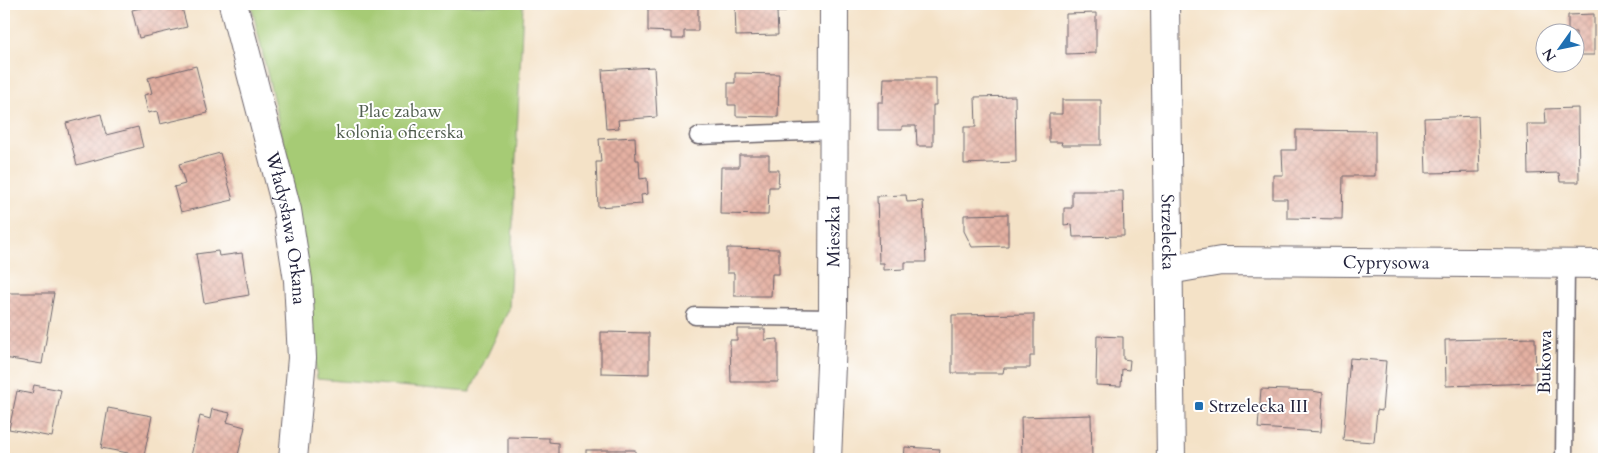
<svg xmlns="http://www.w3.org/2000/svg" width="1608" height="463" font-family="Cardo,serif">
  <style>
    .green { fill: #a6cb75; stroke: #647658 }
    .building { fill: url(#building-cross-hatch) }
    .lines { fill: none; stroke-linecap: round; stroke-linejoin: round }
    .service-casing { stroke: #6c656c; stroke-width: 19 }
    .minor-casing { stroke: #6c656c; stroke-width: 30 }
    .tertiary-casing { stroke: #6c656c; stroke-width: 30 }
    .service { stroke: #fff; stroke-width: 16 }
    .minor { stroke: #fff; stroke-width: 28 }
    .tertiary { stroke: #fff; stroke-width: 28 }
    .poi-dot { fill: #1f6fb2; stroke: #fff; stroke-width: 2 }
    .labels { text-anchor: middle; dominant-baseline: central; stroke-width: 4; stroke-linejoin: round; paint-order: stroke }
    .park-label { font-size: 18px; fill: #505d4f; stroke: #fff }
    .street-label { font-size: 18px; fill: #22223b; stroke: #fff }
    .poi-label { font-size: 18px; fill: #22223b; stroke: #fff; text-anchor: start }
  </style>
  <defs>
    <pattern id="building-cross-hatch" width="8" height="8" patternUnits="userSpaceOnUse" patternTransform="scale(1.25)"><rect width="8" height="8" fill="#e4b0a2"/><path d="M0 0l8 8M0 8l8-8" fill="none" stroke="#c3978c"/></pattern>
  </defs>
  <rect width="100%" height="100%" fill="#fff"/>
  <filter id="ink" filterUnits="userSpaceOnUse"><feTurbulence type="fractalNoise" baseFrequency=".02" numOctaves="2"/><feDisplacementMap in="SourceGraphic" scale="10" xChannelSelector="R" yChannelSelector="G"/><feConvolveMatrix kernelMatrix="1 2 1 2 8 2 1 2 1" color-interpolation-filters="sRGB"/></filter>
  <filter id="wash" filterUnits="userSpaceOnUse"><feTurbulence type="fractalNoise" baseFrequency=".0096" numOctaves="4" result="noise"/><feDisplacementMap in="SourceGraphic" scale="20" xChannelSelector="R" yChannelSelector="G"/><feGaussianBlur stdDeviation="1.12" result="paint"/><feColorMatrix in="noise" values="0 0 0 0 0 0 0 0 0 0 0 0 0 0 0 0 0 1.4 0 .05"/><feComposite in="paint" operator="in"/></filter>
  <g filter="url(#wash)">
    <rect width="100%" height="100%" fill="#f4e2c7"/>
    <polygon class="green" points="251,4 523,5 509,309 470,392 317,379 289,166"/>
    <g id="blocks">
      <g class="building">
        <polygon points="140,4 181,4 187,27 139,38 132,10 141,8"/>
        <polygon points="648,4 698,4 698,31 684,31 684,39 671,39 671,32 648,31"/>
        <polygon points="735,4 785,4 785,12 777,12 778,35 736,36"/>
        <polygon points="1096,13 1096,53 1066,54 1066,14"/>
        <polygon points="1594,14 1594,55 1576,55 1576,32 1568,32 1568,15"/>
        <polygon points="196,66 208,113 160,124 157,111 148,113 144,95 152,93 148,78"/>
        <polygon points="654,67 657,117 618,120 619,128 606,129 602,70"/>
        <polygon points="735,73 779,74 778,117 736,116 736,105 728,105 728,83 735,83"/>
        <polygon points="884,78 936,78 936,105 933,105 933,146 917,146 916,126 902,126 902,130 878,130 878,102 883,102"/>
        <polygon points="1015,96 1016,162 964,164 964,127 976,127 975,97"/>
        <polygon points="1062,100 1101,100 1101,145 1061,145 1062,142 1049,142 1049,114 1062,114"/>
        <polygon points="1578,108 1579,182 1560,182 1559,173 1528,174 1527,124 1546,124 1545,109"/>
        <polygon points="101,114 106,135 138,127 143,147 77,165 66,123"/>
        <polygon points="1478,116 1480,172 1426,173 1424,118"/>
        <polygon points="1296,130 1375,131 1375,176 1343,176 1342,219 1287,218 1287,199 1273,199 1273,175 1283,175 1282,150 1296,150"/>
        <polygon points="635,137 636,160 639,160 640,179 647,178 648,194 641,195 642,204 598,207 596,162 601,162 599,139"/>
        <polygon points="220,153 233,200 181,212 174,187 185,184 179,164"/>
        <polygon points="739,155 769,155 769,170 779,170 778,187 769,187 768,215 720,214 721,167 739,167"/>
        <polygon points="1072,191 1123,191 1124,236 1073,237 1072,224 1064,225 1064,208 1072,208"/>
        <polygon points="906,195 907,202 923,201 926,262 905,262 905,269 884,270 884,263 879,263 877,196"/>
        <polygon points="1008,214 1008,246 972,247 964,231 964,215"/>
        <polygon points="727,248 779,249 779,274 772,274 771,296 734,296 734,273 727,273"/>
        <polygon points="218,251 219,256 242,253 249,295 204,303 196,254"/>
        <polygon points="4,293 54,293 42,364 4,358"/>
        <polygon points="1034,314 1034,356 1030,356 1030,368 1004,368 1003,373 952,373 952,315"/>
        <polygon points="737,329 765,329 765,340 778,339 778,382 731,382 730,340 737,340"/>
        <polygon points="601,332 649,333 649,374 601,373"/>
        <polygon points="1097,336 1123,337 1123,359 1130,360 1129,370 1122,369 1121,386 1096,385"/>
        <polygon points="1535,338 1536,383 1446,386 1445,340"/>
        <polygon points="1350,358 1386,361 1382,411 1377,410 1374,442 1343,440"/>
        <polygon points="34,385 61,390 52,437 9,429 17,391 32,394"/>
        <polygon points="1261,389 1313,391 1323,393 1321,432 1258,428"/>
        <polygon points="108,408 152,416 144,456 101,448"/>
        <polygon points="212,409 230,413 227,422 245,427 237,459 204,459 191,456 200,416 210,419"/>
        <polygon points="1091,415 1092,459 1022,459 1021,417"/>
        <polygon points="508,437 549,438 549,442 558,443 558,459 508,459"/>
        <polygon points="905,447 940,449 939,456 963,457 963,459 904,459"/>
        <rect x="586" y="450" width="49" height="9"/>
      </g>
    </g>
  </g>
  <g filter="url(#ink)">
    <use href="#blocks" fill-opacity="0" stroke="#6c656c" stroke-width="1"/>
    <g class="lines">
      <defs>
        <g id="service">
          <polyline points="698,136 834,131"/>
          <polyline points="695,316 833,318"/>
          <polyline points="1564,459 1566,264"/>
        </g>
        <g id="minor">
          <path id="s1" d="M233 4 287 210 298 280 302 358 293 459"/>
          <path id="s2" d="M1169 270 1221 261 1604 264"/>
          <path id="s3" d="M827 459 833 318 834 4"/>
        </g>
        <g id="tertiary">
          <path id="s4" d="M1165 4 1171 459"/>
        </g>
      </defs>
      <use href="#service" class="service-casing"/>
      <use href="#minor" class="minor-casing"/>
      <use href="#tertiary" class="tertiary-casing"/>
      <use href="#service" class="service"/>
      <use href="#minor" class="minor"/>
      <use href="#tertiary" class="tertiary"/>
    </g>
  </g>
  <rect class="poi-dot" x="1194" y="401" width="10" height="10" rx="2.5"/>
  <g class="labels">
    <g class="park-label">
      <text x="400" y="111">Plac zabaw<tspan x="400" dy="21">kolonia oficerska</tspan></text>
    </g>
    <g class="street-label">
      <text stroke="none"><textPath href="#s1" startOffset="231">Władysława Orkana</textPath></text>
      <text stroke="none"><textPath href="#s4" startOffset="228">Strzelecka</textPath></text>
      <text stroke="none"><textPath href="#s3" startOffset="228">Mieszka I</textPath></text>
      <text stroke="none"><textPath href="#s2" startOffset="218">Cyprysowa</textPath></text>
      <text transform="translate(1545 362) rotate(-89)">Bukowa</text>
    </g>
    <g class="poi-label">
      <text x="1209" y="406">Strzelecka III</text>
    </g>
  </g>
  <rect width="1608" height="463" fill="none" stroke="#fff" stroke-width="20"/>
  <g transform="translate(1560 48) rotate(237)"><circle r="24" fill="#ffffff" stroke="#a7a7b1"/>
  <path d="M0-4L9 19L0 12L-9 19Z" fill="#1f6fb2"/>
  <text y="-8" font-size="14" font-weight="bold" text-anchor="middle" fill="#22223b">N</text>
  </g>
</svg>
